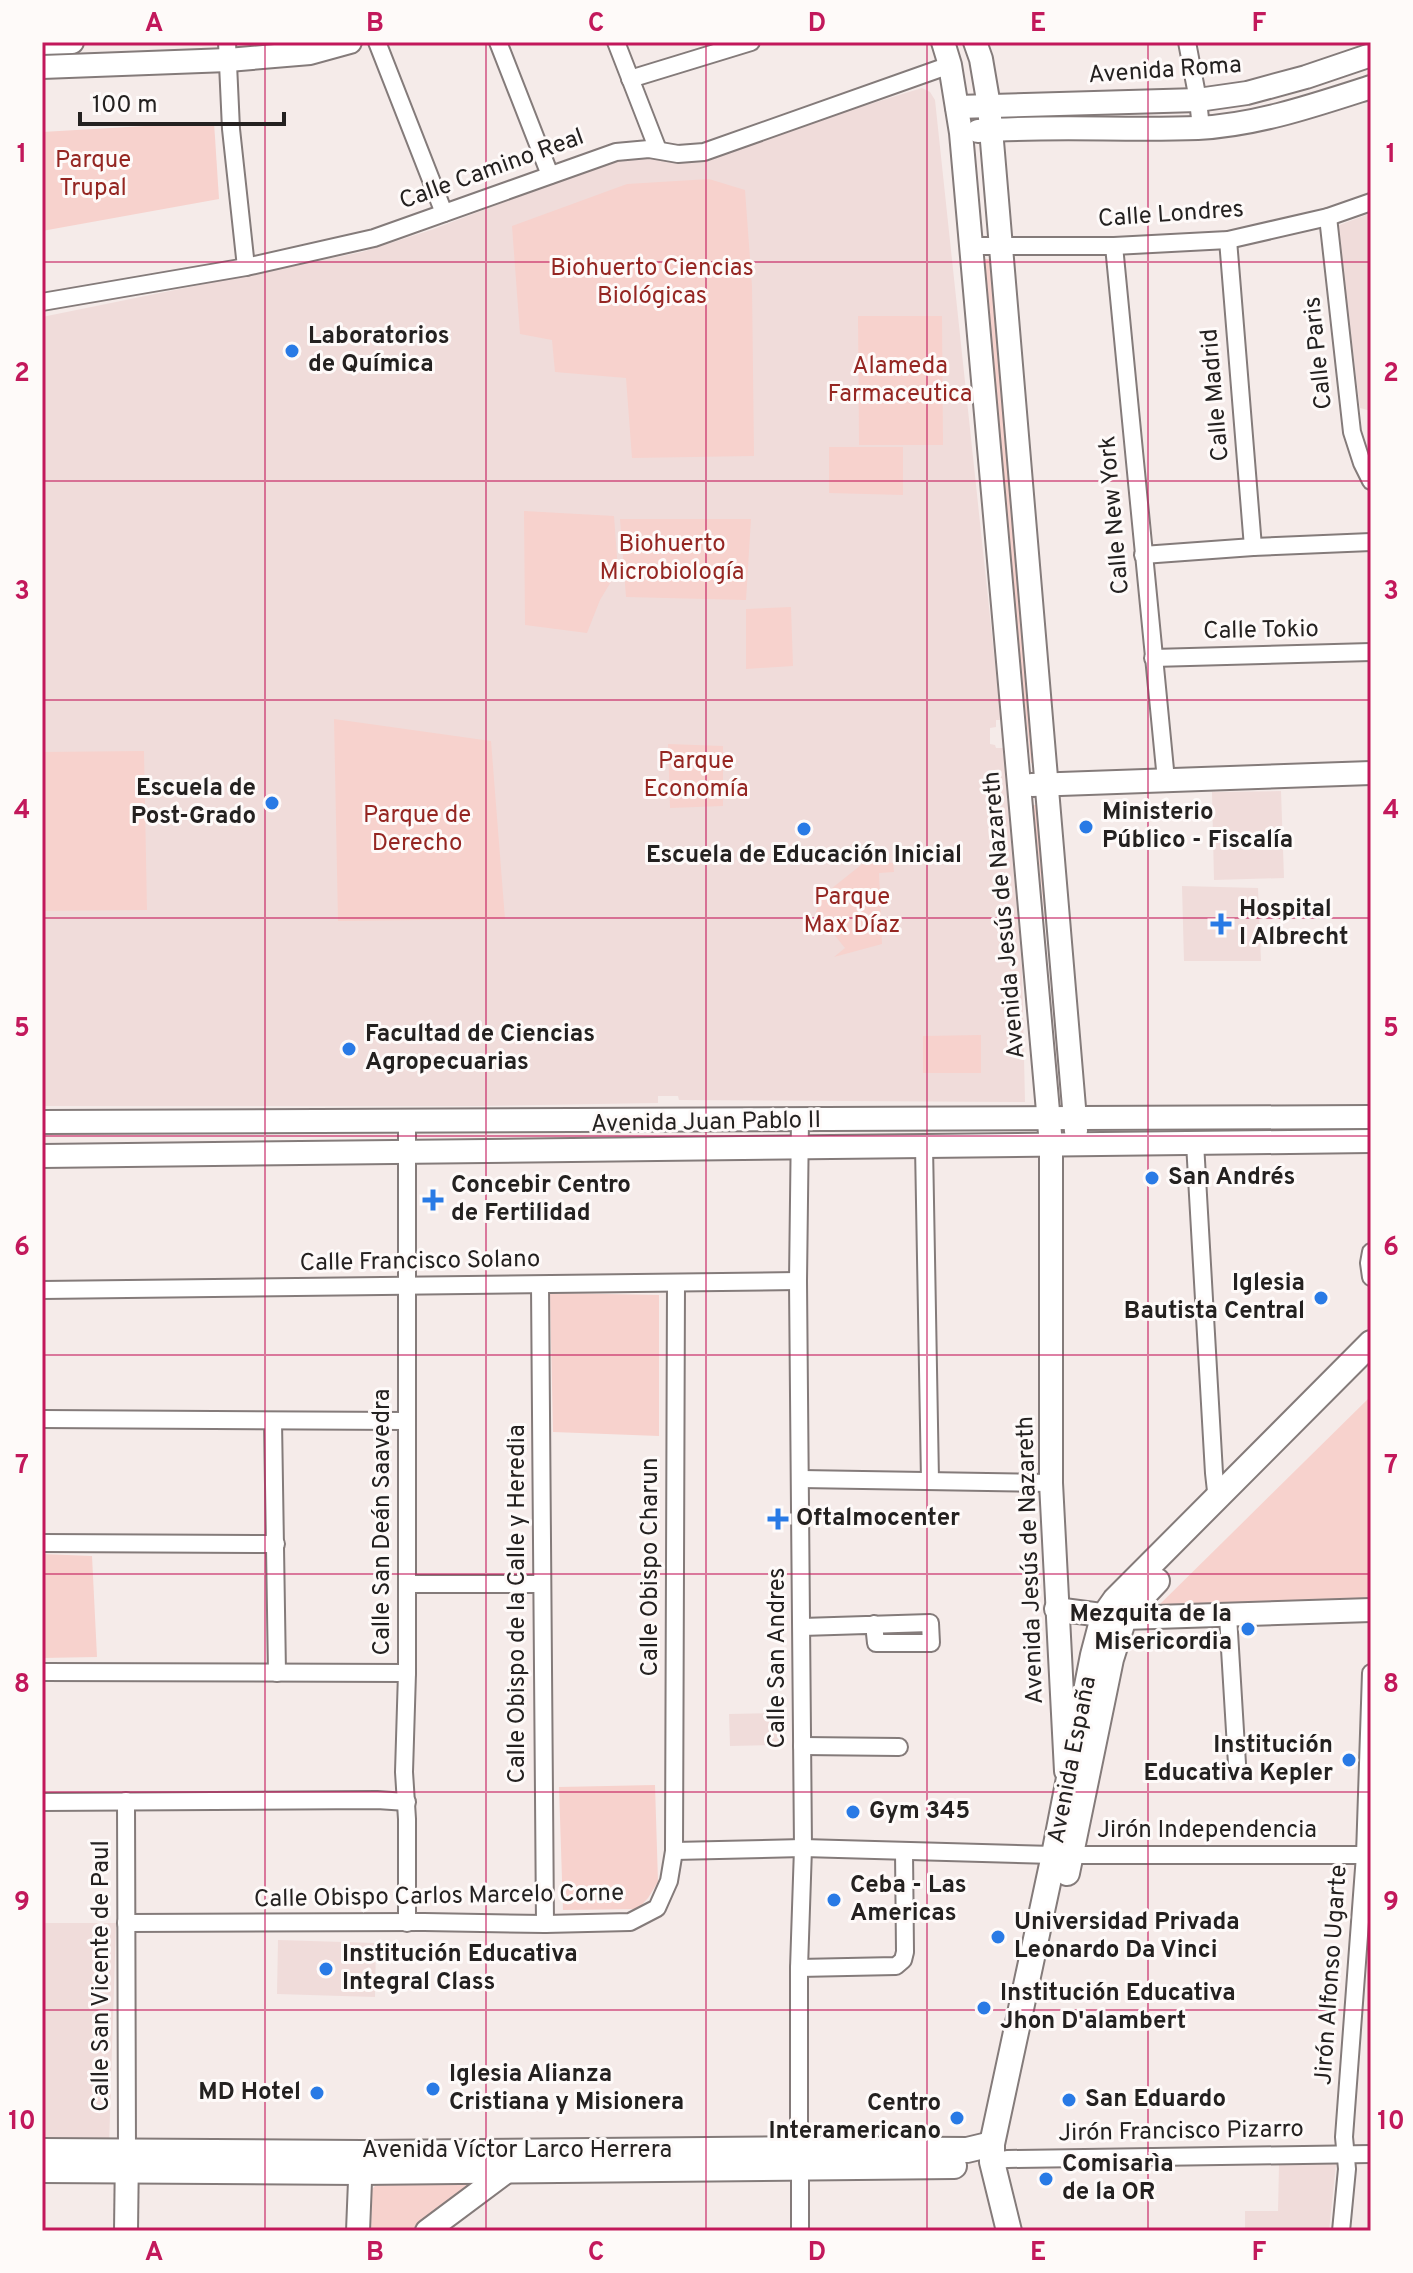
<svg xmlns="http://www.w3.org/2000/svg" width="1413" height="2273" font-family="Overpass,sans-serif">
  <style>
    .built { fill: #f0dcda }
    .green { fill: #f7d2cd }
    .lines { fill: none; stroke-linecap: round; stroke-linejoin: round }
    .street-casing { stroke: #847b7a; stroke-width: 20 }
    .secondary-casing { stroke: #847b7a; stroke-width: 26 }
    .primary-casing { stroke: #847b7a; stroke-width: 28 }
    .street { stroke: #fff; stroke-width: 16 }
    .secondary { stroke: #fff; stroke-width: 22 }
    .primary { stroke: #fff; stroke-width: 24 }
    .grid { fill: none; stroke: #c2185b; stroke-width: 2; stroke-opacity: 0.55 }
    .poi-dot { fill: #297ae5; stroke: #fefaf9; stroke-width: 3 }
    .labels { text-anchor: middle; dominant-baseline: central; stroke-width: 6; stroke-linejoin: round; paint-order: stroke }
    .street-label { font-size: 24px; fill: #242120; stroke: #fefaf9 }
    .park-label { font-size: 24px; fill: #952622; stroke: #fefaf9 }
    .poi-label { font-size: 24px; font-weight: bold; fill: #242120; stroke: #fefaf9; text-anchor: start }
    .neatline { fill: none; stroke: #c2185b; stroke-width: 3 }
    .grid-label { font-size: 26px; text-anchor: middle; font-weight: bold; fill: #c2185b }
  </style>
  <rect width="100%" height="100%" fill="#f5ebe9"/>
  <g class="built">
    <polygon points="922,88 930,92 935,100 1001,720 996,720 996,727 990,728 990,744 995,745 996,748 1003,748 1022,968 1025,1102 679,1100 678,1096 658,1096 658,1103 476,1106 42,1106 42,317 362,252 431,230 630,154 690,159"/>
    <polygon points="1371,213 1371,411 1360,408 1337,226"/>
    <polygon points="1281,791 1284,878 1214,880 1212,792"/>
    <polygon points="1182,886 1258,888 1261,961 1184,961"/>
    <polygon points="779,1713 780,1745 730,1746 729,1714"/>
    <polygon points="42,1923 116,1923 109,2145 42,2142"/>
    <polygon points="278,1940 376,1943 375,1997 277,1994"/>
    <polygon points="1336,2164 1329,2231 1245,2231 1245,2211 1278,2211 1279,2165"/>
  </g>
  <g class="green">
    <polygon points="214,122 219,199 42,231 42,132"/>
    <polygon points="709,179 745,190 752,286 754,456 632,458 626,378 555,372 552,340 520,334 512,226 627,184"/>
    <polygon points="977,259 990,259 1043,762 1031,763"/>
    <polygon points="858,316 942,316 943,445 859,445"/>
    <polygon points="829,447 903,447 903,495 829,493"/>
    <polygon points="524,511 614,516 618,570 600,600 587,633 525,625"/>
    <polygon points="620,519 751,519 746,600 626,597"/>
    <polygon points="791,607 793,666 746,669 746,609"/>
    <polygon points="334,719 491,741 505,919 338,921"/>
    <polygon points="668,744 723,746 723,806 670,808"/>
    <polygon points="144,751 147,910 42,911 42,752"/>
    <polygon points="1033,805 1044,805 1058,948 1048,947"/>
    <polygon points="884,851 884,862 893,863 894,872 879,873 882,944 834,957 845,948 816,912 821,897 876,853"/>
    <polygon points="981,1035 981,1073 923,1073 923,1036"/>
    <polygon points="550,1293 659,1295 659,1436 553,1432"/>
    <polygon points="1371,1396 1371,1598 1156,1608"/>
    <polygon points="42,1554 92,1556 97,1657 42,1658"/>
    <polygon points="655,1785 658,1882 648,1898 638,1909 563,1910 559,1787"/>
    <polygon points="468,2182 470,2185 468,2188 410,2231 371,2231 372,2189 377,2184"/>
  </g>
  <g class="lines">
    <defs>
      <g id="street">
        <polyline points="227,42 231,129 246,267"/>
        <polyline points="377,42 444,213"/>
        <polyline points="498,42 550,175"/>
        <polyline points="616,42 658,150"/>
        <polyline points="1187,42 1198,100 1201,128"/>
        <polyline points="630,79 751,42"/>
        <polyline points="1328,217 1352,432 1362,463 1371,481"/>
        <polyline points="1228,240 1253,547"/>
        <polyline points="970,246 1114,246 1228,240 1328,217 1371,202"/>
        <polyline points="1114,246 1166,780"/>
        <polyline points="42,302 246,267 374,238 616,152 649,149 678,154 704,152 950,65"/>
        <polyline points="1143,555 1253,547 1371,542"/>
        <polyline points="1153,658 1371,652"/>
        <polyline points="407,1121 407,1673 404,1772 407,1819 407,1923"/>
        <polyline points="1195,1143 1214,1473 1216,1491 1219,1496"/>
        <polyline points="924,1146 930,1480"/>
        <polyline points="1371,1252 1369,1263 1371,1277"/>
        <polyline points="540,1285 545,1924"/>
        <polyline points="42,1290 798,1281"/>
        <polyline points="42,1419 407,1421"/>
        <polyline points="273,1421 277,1673"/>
        <polyline points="801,1479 1051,1483"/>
        <polyline points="42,1543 276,1544"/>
        <polyline points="407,1584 542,1584"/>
        <polyline points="1228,1616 1237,1764"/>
        <polyline points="802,1627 930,1623 931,1643 876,1643 874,1624"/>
        <polyline points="42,1672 407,1673"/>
        <polyline points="802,1746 899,1747"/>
        <polyline points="126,1801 127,2151"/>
        <polyline points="42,1802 377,1800 407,1802"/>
        <polyline points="674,1851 803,1848 1054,1855 1371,1855"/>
        <polyline points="126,1923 424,1922 545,1924 630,1922 657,1908 669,1881 674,1851 676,1283"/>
        <polyline points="799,1968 896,1966 903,1960 905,1952 904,1851"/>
        <polyline points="799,2149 799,1968 803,1848 798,1281 800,1119"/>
        <polyline points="992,2162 1007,2159 1371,2154"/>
        <polyline points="800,2167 800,2231"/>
        <polyline points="1341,2231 1347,2169 1344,2137 1365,1855 1371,1673"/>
      </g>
      <g id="secondary">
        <polyline points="943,42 950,65 961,133 1051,1145 1051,1483 1066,1771"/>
        <polyline points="975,42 981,59 989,106 1076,1131"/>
        <polyline points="42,43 72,42"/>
        <polyline points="42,67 228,60 310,53 350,42"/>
        <polyline points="957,107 1198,100 1247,93 1306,77 1371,55"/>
        <path d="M978 131C1051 125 1125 131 1198 128 1257 125 1315 105 1371 87"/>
        <polyline points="1032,785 1371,773"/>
        <polyline points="42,1122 1371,1117"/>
        <polyline points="42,1156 1371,1141"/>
        <polyline points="1056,1609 1124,1618 1371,1610"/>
        <polyline points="126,2231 127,2152"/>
        <polyline points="358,2231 361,2156"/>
        <polyline points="427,2231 510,2169"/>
      </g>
      <g id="primary">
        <polyline points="1067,1873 1111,1659 1124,1618 1137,1602 1157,1581"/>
        <polyline points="42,2151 362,2153 807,2149 967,2150 992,2144"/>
        <polyline points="42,2170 359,2172 954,2166"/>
        <polyline points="1009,2231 992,2162 992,2144 1054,1855 1093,1655 1103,1617 1115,1600 1371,1343"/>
      </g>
    </defs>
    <use href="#street" class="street-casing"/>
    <use href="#secondary" class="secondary-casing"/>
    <use href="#primary" class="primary-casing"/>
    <use href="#street" class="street"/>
    <use href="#secondary" class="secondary"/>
    <use href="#primary" class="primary"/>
  </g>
  <path class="grid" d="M265 42V2231M486 42V2231M706 42V2231M927 42V2231M1148 42V2231M42 262H1371M42 481H1371M42 700H1371M42 918H1371M42 1136H1371M42 1355H1371M42 1574H1371M42 1792H1371M42 2010H1371"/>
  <g class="poi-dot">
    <circle cx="292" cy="351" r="8"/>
    <circle cx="272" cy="803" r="8"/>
    <circle cx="1086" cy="827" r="8"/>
    <circle cx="804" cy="829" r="8"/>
    <path d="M1217 912h8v8h8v8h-8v8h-8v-8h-8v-8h8z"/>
    <circle cx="349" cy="1049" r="8"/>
    <circle cx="1152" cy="1178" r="8"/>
    <path d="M429 1188h8v8h8v8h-8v8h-8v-8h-8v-8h8z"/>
    <circle cx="1321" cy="1298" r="8"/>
    <path d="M774 1507h8v8h8v8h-8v8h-8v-8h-8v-8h8z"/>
    <circle cx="1248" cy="1629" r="8"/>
    <circle cx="1349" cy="1760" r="8"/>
    <circle cx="853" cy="1812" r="8"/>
    <circle cx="834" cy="1900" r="8"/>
    <circle cx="998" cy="1937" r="8"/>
    <circle cx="326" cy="1969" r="8"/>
    <circle cx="984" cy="2008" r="8"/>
    <circle cx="433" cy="2089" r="8"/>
    <circle cx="317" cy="2093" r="8"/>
    <circle cx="1069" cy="2100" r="8"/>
    <circle cx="957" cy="2118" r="8"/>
    <circle cx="1046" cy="2179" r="8"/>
  </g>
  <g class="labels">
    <g class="street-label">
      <text transform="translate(1165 71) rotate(-4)">Avenida Roma</text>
      <text transform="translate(492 170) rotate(-20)">Calle Camino Real</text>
      <text transform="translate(1171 215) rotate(-4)">Calle Londres</text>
      <text transform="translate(1319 353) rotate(-96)">Calle Paris</text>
      <text transform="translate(1216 395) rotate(-95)">Calle Madrid</text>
      <text transform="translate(1115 515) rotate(-95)">Calle New York</text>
      <text transform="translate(1261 631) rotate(-1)">Calle Tokio</text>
      <text transform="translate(1005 915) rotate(-95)">Avenida Jesús de Nazareth</text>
      <text transform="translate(706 1123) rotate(-1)">Avenida Juan Pablo II</text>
      <text transform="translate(420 1262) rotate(-1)">Calle Francisco Solano</text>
      <text transform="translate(383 1522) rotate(-90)">Calle San Deán Saavedra</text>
      <text transform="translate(1031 1560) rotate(-92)">Avenida Jesús de Nazareth</text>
      <text transform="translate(651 1567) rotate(-90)">Calle Obispo Charun</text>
      <text transform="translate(518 1604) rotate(-90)">Calle Obispo de la Calle y Heredia</text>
      <text transform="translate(778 1658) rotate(-90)">Calle San Andres</text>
      <text transform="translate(1073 1760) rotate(-79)">Avenida España</text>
      <text x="1207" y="1831">Jirón Independencia</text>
      <text transform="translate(439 1897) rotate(-1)">Calle Obispo Carlos Marcelo Corne</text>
      <text transform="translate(1332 1975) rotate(-86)">Jirón Alfonso Ugarte</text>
      <text transform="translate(102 1976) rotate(-90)">Calle San Vicente de Paul</text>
      <text transform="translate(1181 2132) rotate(-1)">Jirón Francisco Pizarro</text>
      <text x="517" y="2151">Avenida Víctor Larco Herrera</text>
    </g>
    <g class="park-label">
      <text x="93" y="161">Parque<tspan x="93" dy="28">Trupal</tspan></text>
      <text x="652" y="269">Biohuerto Ciencias<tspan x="652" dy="28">Biológicas</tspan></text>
      <text x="900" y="367">Alameda<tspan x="900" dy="28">Farmaceutica</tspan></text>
      <text x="672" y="545">Biohuerto<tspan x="672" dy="28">Microbiología</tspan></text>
      <text x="696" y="762">Parque<tspan x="696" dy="28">Economía</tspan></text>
      <text x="417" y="816">Parque de<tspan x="417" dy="28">Derecho</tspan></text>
      <text x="852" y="898">Parque<tspan x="852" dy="28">Max Díaz</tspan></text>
    </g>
    <g class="poi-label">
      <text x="308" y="337">Laboratorios<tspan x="308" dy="28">de Química</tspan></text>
      <text x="256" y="789" text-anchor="end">Escuela de<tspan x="256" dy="28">Post-Grado</tspan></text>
      <text x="1102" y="813">Ministerio<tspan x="1102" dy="28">Público - Fiscalía</tspan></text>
      <text x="804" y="856" text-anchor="middle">Escuela de Educación Inicial</text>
      <text x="1239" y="910">Hospital<tspan x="1239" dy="28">I Albrecht</tspan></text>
      <text x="365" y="1035">Facultad de Ciencias<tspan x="365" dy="28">Agropecuarias</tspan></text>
      <text x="1168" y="1178">San Andrés</text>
      <text x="451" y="1186">Concebir Centro<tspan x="451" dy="28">de Fertilidad</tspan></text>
      <text x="1305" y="1284" text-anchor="end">Iglesia<tspan x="1305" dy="28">Bautista Central</tspan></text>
      <text x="796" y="1519">Oftalmocenter</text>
      <text x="1232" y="1615" text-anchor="end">Mezquita de la<tspan x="1232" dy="28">Misericordia</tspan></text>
      <text x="1333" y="1746" text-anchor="end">Institución<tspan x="1333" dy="28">Educativa Kepler</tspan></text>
      <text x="869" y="1812">Gym 345</text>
      <text x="850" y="1886">Ceba - Las<tspan x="850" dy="28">Americas</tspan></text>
      <text x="1014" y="1923">Universidad Privada<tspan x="1014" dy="28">Leonardo Da Vinci</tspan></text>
      <text x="342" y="1955">Institución Educativa<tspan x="342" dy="28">Integral Class</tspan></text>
      <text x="1000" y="1994">Institución Educativa<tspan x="1000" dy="28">Jhon D'alambert</tspan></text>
      <text x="449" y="2075">Iglesia Alianza<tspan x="449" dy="28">Cristiana y Misionera</tspan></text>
      <text x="301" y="2093" text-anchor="end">MD Hotel</text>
      <text x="1085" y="2100">San Eduardo</text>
      <text x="941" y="2104" text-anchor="end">Centro<tspan x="941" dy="28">Interamericano</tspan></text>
      <text x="1062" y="2165">Comisarìa<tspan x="1062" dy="28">de la OR</tspan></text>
    </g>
  </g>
  <rect width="1413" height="2273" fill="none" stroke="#fefaf9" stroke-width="88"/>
  <path d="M80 112v12h204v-12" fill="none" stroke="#242120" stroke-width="4"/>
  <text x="92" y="112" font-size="24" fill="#242120" stroke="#fefaf9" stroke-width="6" paint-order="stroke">100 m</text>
  <rect x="44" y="44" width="1325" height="2185" class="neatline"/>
  <g class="grid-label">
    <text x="154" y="31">A</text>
    <text x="375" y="31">B</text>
    <text x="596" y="31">C</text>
    <text x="817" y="31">D</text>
    <text x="1038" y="31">E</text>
    <text x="1259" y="31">F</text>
    <text x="22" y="162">1</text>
    <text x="1391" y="162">1</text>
    <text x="22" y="381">2</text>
    <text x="1391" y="381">2</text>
    <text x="22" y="599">3</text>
    <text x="1391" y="599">3</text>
    <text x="22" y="818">4</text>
    <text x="1391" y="818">4</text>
    <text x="22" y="1036">5</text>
    <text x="1391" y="1036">5</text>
    <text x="22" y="1255">6</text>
    <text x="1391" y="1255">6</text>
    <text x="22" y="1473">7</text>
    <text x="1391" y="1473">7</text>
    <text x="22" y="1692">8</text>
    <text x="1391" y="1692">8</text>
    <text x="22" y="1910">9</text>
    <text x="1391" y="1910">9</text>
    <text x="22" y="2129">10</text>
    <text x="1391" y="2129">10</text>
    <text x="154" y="2260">A</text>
    <text x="375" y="2260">B</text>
    <text x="596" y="2260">C</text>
    <text x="817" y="2260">D</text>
    <text x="1038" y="2260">E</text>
    <text x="1259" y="2260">F</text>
  </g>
</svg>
